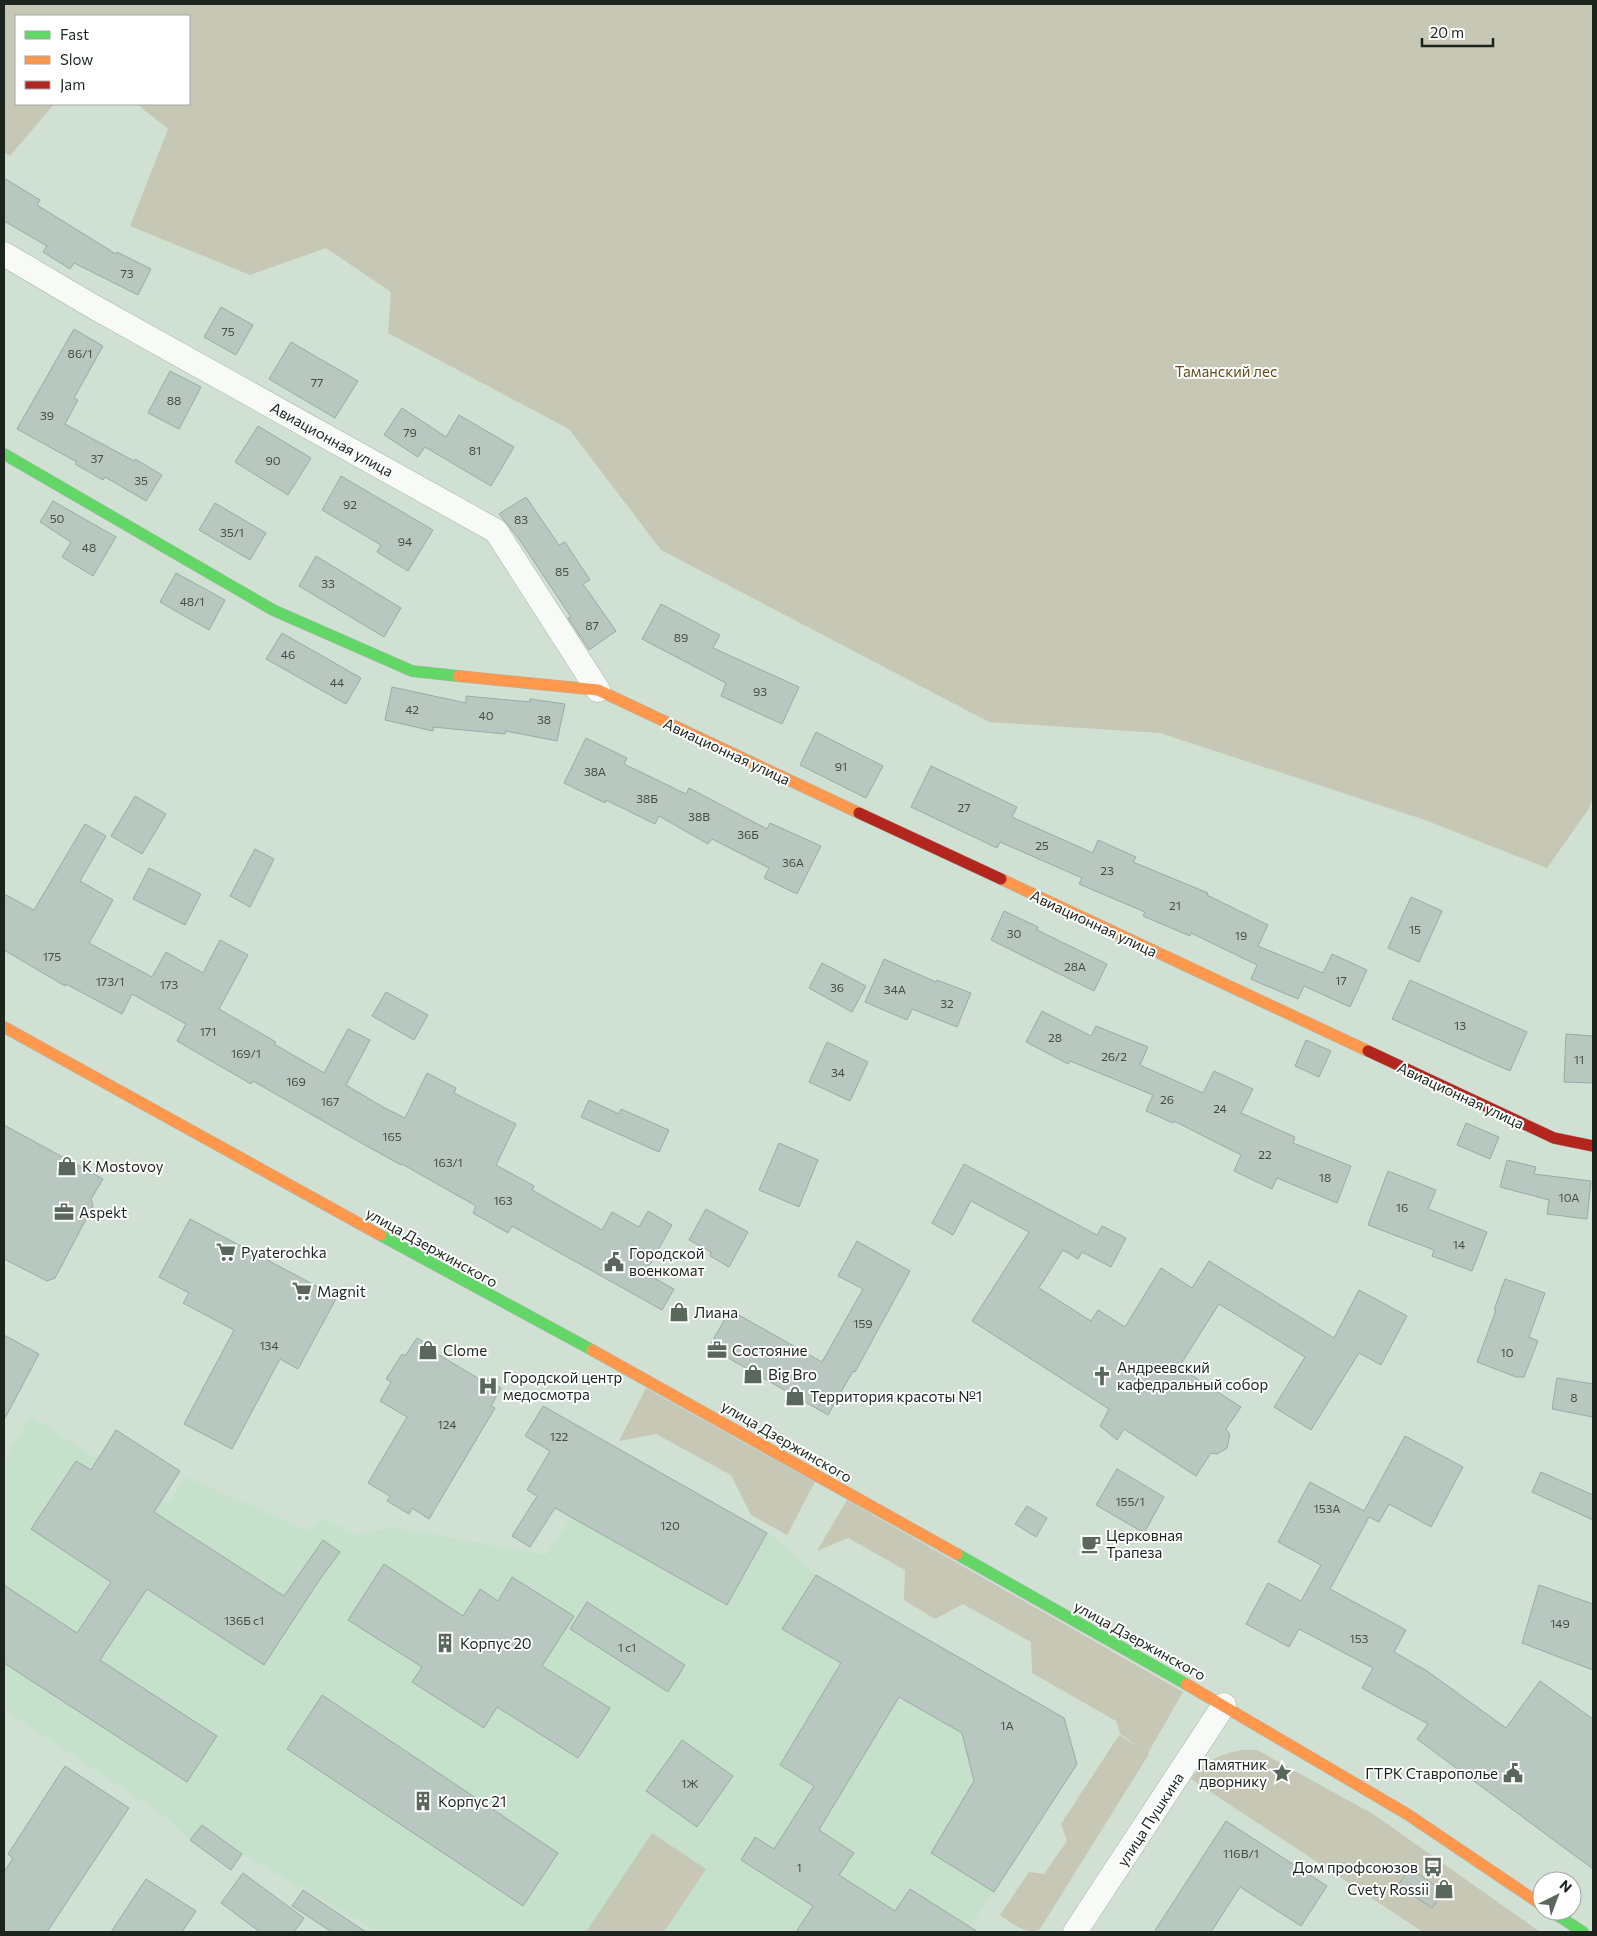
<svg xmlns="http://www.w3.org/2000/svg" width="1597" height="1936" font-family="Commissioner,sans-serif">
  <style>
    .built { fill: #c6e1cb }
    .green { fill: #c6c7b5 }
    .building { fill: #b8c8c1; stroke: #9baaa3 }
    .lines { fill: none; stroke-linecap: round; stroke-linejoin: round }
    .street-casing { stroke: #a8b4aa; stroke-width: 25 }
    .fast-casing { stroke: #a8b4aa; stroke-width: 12 }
    .slow-casing { stroke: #a8b4aa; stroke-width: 12 }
    .jam-casing { stroke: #a8b4aa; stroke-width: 12 }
    .street { stroke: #f8faf8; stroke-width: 24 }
    .fast { stroke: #63d668; stroke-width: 11 }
    .slow { stroke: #ff974d; stroke-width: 11 }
    .jam { stroke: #b3261e; stroke-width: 11 }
    .labels { text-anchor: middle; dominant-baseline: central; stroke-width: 4; stroke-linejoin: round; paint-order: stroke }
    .number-label { font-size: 12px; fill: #424e46 }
    .park-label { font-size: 15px; fill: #654d14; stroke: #fff }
    .street-label { font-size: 15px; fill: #1b251d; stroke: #fff }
    .poi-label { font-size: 15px; fill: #1b251d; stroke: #fff; text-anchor: start }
  </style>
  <rect width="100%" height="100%" fill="#d0e1d3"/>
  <polygon class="built" points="31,1416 168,1504 185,1477 309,1531 322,1518 356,1535 393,1527 546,1555 572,1517 612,1445 767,1533 782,1544 816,1575 1064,1718 1077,1764 994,1892 965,1932 376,1932 361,1922 242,1854 202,1825 190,1840 166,1817 4,1710 4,1460"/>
  <g class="green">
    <polygon points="4,4 1593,4 1593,798 1588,810 1547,868 1425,820 1160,733 989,722 661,550 569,429 388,333 391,292 326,248 250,275 130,226 168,129 137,104 189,104 189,16 16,16 16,104 54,104 10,156 4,152"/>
    <polygon points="646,1388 815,1482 787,1535 751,1515 731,1475 656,1434 619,1441"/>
    <path d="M847 1500 1183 1692 1148 1753 1149 1754 1040 1929C1026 1936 1012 1923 1000 1915L1029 1872 1044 1874 1067 1841 1061 1824 1119 1735 1142 1749 1120 1734 1116 1721 1032 1673 1031 1642 963 1604 935 1619 904 1600 905 1570 848 1538 817 1551Z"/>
    <path d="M1242 1750H1257L1373 1814 1540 1932H1423L1191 1779C1203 1761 1221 1754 1242 1750Z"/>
    <polygon points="652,1833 706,1869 664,1932 586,1932"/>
  </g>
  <g class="building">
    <polygon points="4,178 40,200 37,205 116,254 117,252 151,269 138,295 74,263 70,269 43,252 47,246 4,221"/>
    <polygon points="221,307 253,325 236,355 204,337"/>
    <polygon points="74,329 103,346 74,398 78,400 65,424 134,461 135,459 162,475 146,501 105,477 103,480 75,464 77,462 17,429"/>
    <polygon points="291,342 358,381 335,418 269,379"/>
    <polygon points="170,371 201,387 179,429 148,413"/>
    <polygon points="402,408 446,437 459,415 514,447 491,486 425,447 418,457 384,435"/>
    <polygon points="258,426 311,458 288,495 235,462"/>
    <polygon points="341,476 433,530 408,571 377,552 381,545 322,510"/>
    <polygon points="526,497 559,545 565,542 590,580 583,584 616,631 589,650 568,618 571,617 519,539 499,514"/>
    <polygon points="53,501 116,537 93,576 62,557 71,542 40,522"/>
    <polygon points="215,503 266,533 250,560 199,530"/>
    <polygon points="316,556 401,608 384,637 299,586"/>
    <polygon points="176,573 225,600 209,630 160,602"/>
    <polygon points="661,604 720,635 713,648 799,687 782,724 721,696 726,683 642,639"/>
    <polygon points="282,633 361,678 346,704 266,659"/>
    <polygon points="392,687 466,703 466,696 530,702 530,699 565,704 557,741 506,731 505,734 433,727 433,731 385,720"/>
    <polygon points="816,732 883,766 866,798 800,765"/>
    <polygon points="586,738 627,758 624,764 686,794 689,788 767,829 770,823 821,846 797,894 764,878 769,868 712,839 708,844 659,816 655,824 606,800 605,803 564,783"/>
    <polygon points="931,766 1017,807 1012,817 1093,853 1098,840 1136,857 1133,862 1208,893 1207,895 1268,925 1258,946 1323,973 1332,954 1367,970 1350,1007 1304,986 1298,999 1262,984 1251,979 1257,965 1191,933 1190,936 1143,916 1145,912 1079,884 1082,878 1000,842 997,848 911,807"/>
    <polygon points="135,796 166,814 142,854 111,836"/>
    <polygon points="85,824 106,836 80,881 113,900 89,943 152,977 166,952 203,973 220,940 248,955 219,1009 276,1042 274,1044 324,1073 348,1029 370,1040 346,1085 383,1107 405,1118 427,1073 456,1088 454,1093 516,1124 496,1165 534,1186 532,1190 602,1230 612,1212 639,1227 648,1211 672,1225 645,1273 674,1289 662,1310 512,1226 508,1233 473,1213 476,1206 402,1164 401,1165 363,1144 253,1081 251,1084 177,1041 186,1024 132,994 122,1014 66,984 65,986 4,950 4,894 34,910"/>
    <polygon points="255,849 274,859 250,907 230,896"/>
    <polygon points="149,868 201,894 185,925 133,899"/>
    <polygon points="1411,897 1442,911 1419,962 1388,948"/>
    <polygon points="1004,911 1038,927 1037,930 1107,964 1094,991 991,940"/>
    <polygon points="884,959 936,982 937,980 971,993 957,1027 912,1009 907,1020 865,1002"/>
    <polygon points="822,963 866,986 852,1012 809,988"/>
    <polygon points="1410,980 1527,1032 1510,1071 1392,1019"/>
    <polygon points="386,992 428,1015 414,1040 372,1016"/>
    <polygon points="1042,1011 1091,1036 1096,1026 1148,1047 1140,1065 1203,1093 1214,1071 1253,1089 1241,1113 1295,1137 1293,1143 1351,1166 1337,1203 1277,1178 1272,1189 1234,1171 1241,1155 1174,1121 1173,1123 1146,1111 1153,1095 1070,1061 1068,1064 1026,1042"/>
    <polygon points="1566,1034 1593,1036 1593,1083 1564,1082"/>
    <polygon points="1306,1040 1331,1051 1319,1077 1295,1066"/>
    <polygon points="827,1042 868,1062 850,1101 809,1082"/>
    <polygon points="589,1100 619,1114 621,1109 669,1130 659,1152 581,1117"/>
    <polygon points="1466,1123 1499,1137 1490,1159 1457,1145"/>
    <polygon points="4,1125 103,1179 91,1199 93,1206 55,1278 47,1281 4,1259"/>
    <polygon points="779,1143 818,1160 799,1207 759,1190"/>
    <polygon points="1507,1160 1536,1167 1534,1174 1591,1181 1587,1219 1547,1214 1549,1200 1500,1187"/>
    <polygon points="964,1164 1097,1235 1102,1226 1126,1238 1111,1267 1082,1252 1078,1259 1063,1250 1039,1288 1091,1321 1098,1310 1125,1327 1161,1268 1192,1288 1209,1261 1334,1338 1359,1290 1407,1316 1381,1365 1359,1353 1311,1430 1274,1407 1305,1357 1219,1304 1179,1367 1241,1407 1226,1429 1230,1435 1227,1448 1217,1454 1211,1453 1196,1476 1124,1429 1117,1440 1100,1426 1109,1409 972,1321 1029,1232 971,1201 953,1235 932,1223"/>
    <polygon points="1388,1171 1436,1190 1428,1209 1487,1232 1472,1271 1432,1256 1434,1250 1368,1225"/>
    <polygon points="706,1209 748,1232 729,1267 710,1256 711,1252 689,1240"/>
    <polygon points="190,1219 337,1297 298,1369 280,1359 232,1449 184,1424 234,1330 183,1303 189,1293 159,1277"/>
    <polygon points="857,1241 910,1271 855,1372 853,1371 828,1415 709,1347 730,1310 822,1362 863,1289 838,1276"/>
    <polygon points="1505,1279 1545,1293 1529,1337 1538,1341 1524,1377 1516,1377 1477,1362 1496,1310 1494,1310"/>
    <polygon points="4,1335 39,1354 4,1420"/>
    <polygon points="417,1338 436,1349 434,1352 481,1380 483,1377 501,1388 491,1406 495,1408 429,1519 412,1508 409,1514 387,1501 390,1496 368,1483 407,1417 380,1401 391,1382 386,1379 402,1354 405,1356"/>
    <polygon points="1557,1378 1593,1384 1593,1417 1552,1409"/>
    <polygon points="543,1406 767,1533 727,1605 555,1508 530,1547 512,1536 537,1496 527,1490 550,1451 525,1436"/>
    <polygon points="116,1430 180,1471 154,1512 284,1596 323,1540 340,1552 318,1582 264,1665 147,1589 100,1660 217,1736 187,1782 4,1663 4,1585 77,1633 111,1582 31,1529 76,1461 91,1470"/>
    <polygon points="1405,1436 1463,1467 1431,1527 1389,1504 1379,1522 1369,1517 1330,1589 1406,1630 1394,1652 1427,1671 1506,1728 1540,1681 1593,1719 1593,1869 1417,1739 1428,1724 1362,1688 1373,1668 1299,1629 1289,1647 1246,1624 1268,1583 1301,1601 1321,1565 1278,1542 1310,1482 1364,1511"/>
    <polygon points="1117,1469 1164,1497 1144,1533 1096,1505"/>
    <polygon points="1541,1472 1593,1495 1593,1520 1532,1492"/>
    <polygon points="1027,1506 1047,1518 1036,1537 1015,1524"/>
    <polygon points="384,1564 463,1616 480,1589 498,1601 512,1577 574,1616 542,1666 610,1708 578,1758 497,1707 484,1728 412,1682 422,1667 348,1620"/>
    <polygon points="816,1575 1064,1718 1077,1764 994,1892 931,1853 974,1781 962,1733 899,1697 819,1830 854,1853 839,1875 895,1911 910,1889 978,1932 796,1932 813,1906 741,1860 755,1837 774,1849 814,1786 780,1765 841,1663 782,1629"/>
    <polygon points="1539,1585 1593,1604 1593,1670 1522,1643"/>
    <polygon points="587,1602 685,1665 668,1692 570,1629"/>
    <polygon points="322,1695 558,1853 523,1906 287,1749"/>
    <polygon points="682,1740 733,1776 697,1827 646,1791"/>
    <polygon points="65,1766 129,1808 47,1932 4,1932 4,1872 13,1858 8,1854"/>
    <polygon points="1226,1821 1327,1886 1301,1926 1240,1887 1211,1932 1154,1932"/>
    <polygon points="202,1825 242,1854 231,1870 190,1840"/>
    <polygon points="1410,1868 1443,1891 1432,1908 1398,1885"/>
    <polygon points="243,1873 304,1918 294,1932 260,1932 221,1903"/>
    <polygon points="146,1879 196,1911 182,1932 111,1932"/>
    <polygon points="303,1890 366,1932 332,1932 292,1906"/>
  </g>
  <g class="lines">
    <defs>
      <g id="street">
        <polyline points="4,254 94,307 496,531 598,690"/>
        <polyline points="1075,1932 1224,1705"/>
      </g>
      <g id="fast">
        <polyline points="4,454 273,610 412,671 458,676"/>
        <polyline points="380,1235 592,1350"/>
        <polyline points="957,1554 1186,1684"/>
        <polyline points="1551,1911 1583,1932"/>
      </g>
      <g id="slow">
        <polyline points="458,676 598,690 859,813"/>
        <polyline points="1001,879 1368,1051"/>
        <polyline points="4,1027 380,1235"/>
        <polyline points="592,1350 957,1554"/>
        <polyline points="1186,1684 1407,1814 1542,1905"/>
      </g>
      <g id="jam">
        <polyline points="859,813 1001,879"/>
        <polyline points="1368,1051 1554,1138 1593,1146"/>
      </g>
    </defs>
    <use href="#street" class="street-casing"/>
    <use href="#fast" class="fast-casing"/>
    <use href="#slow" class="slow-casing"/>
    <use href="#jam" class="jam-casing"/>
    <use href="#street" class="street"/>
    <use href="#fast" class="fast"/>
    <use href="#slow" class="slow"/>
    <use href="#jam" class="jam"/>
  </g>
  <defs>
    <symbol id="shop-bare" viewBox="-9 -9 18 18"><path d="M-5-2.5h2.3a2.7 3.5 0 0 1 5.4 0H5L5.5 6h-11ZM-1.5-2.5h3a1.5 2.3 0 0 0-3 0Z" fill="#5a675d" stroke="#fff" stroke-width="2.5" paint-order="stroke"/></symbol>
    <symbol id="office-bare" viewBox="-9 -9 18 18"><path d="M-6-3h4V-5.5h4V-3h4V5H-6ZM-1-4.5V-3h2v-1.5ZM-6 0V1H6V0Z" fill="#5a675d" stroke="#fff" stroke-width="2.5" paint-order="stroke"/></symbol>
    <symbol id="supermarket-bare" viewBox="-9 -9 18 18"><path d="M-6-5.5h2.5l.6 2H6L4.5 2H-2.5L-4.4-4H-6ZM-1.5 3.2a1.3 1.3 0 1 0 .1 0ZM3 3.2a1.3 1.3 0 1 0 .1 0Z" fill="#5a675d" stroke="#fff" stroke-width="2.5" paint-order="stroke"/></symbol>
    <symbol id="civic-bare" viewBox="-9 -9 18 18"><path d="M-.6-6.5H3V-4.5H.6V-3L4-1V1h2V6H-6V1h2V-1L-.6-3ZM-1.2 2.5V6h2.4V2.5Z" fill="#5a675d" stroke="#fff" stroke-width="2.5" paint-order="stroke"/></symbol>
    <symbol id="church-bare" viewBox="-9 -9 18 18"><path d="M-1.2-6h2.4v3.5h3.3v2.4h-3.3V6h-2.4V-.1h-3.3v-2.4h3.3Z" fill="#5a675d" stroke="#fff" stroke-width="2.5" paint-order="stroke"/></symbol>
    <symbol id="hospital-bare" viewBox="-9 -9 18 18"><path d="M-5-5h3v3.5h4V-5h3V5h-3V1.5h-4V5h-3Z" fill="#5a675d" stroke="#fff" stroke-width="2.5" paint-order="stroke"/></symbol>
    <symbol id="cafe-bare" viewBox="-9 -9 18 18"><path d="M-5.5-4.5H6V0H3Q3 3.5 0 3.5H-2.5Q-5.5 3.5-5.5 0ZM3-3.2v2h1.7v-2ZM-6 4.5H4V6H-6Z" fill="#5a675d" stroke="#fff" stroke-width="2.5" paint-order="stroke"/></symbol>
    <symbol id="building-bare" viewBox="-9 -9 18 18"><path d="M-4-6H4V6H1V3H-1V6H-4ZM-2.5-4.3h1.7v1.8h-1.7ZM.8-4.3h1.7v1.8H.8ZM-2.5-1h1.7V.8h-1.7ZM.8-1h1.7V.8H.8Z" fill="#5a675d" stroke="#fff" stroke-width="2.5" paint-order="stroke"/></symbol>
    <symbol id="sight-bare" viewBox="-9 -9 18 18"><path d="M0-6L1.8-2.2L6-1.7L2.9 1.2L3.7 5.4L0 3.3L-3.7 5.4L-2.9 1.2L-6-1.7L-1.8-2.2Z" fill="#5a675d" stroke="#fff" stroke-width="2.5" paint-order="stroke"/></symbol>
    <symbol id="bus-bare" viewBox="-9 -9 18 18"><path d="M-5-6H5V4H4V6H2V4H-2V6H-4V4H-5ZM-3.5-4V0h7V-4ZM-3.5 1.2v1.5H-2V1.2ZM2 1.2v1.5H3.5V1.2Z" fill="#5a675d" stroke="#fff" stroke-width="2.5" paint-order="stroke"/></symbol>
  </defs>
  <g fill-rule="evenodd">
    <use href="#shop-bare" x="53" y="1152" width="28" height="28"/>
    <use href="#office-bare" x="50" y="1198" width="28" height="28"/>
    <use href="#supermarket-bare" x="212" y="1238" width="28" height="28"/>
    <use href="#civic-bare" x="600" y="1248" width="28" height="28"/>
    <use href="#supermarket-bare" x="288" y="1277" width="28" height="28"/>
    <use href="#shop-bare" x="665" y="1298" width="28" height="28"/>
    <use href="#shop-bare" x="414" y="1336" width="28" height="28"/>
    <use href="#office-bare" x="703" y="1336" width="28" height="28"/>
    <use href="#shop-bare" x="739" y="1360" width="28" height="28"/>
    <use href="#church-bare" x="1088" y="1362" width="28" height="28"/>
    <use href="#hospital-bare" x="474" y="1372" width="28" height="28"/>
    <use href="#shop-bare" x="781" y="1382" width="28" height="28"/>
    <use href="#cafe-bare" x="1077" y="1530" width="28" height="28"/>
    <use href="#building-bare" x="431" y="1629" width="28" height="28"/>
    <use href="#sight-bare" x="1268" y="1759" width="28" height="28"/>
    <use href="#civic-bare" x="1499" y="1759" width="28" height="28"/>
    <use href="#building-bare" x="409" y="1787" width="28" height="28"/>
    <use href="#bus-bare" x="1419" y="1853" width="28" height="28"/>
    <use href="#shop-bare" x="1430" y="1875" width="28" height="28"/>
  </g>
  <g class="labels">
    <g class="number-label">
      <text x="127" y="273">73</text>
      <text x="228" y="331">75</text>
      <text x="80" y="353">86/1</text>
      <text x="317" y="382">77</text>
      <text x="174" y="400">88</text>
      <text x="47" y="415">39</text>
      <text x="410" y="432">79</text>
      <text x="475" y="450">81</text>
      <text x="97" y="458">37</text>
      <text x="273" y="460">90</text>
      <text x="141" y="480">35</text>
      <text x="350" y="504">92</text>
      <text x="57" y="518">50</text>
      <text x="521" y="519">83</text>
      <text x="232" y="532">35/1</text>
      <text x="405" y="541">94</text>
      <text x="89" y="547">48</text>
      <text x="562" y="571">85</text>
      <text x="328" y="583">33</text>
      <text x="192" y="601">48/1</text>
      <text x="592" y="625">87</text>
      <text x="681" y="637">89</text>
      <text x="288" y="654">46</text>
      <text x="337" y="682">44</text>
      <text x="760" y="691">93</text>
      <text x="412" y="709">42</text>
      <text x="486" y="715">40</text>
      <text x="544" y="719">38</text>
      <text x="841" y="766">91</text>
      <text x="595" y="771">38А</text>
      <text x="647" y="798">38Б</text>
      <text x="964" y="807">27</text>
      <text x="699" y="816">38В</text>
      <text x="748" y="834">36Б</text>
      <text x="1042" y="845">25</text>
      <text x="793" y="862">36А</text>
      <text x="1107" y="870">23</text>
      <text x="1175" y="905">21</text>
      <text x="1415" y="929">15</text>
      <text x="1014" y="933">30</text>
      <text x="1241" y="935">19</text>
      <text x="52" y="956">175</text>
      <text x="1075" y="966">28А</text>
      <text x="1341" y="980">17</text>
      <text x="110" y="981">173/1</text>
      <text x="169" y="984">173</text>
      <text x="837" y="987">36</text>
      <text x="895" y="989">34А</text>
      <text x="947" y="1003">32</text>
      <text x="1460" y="1025">13</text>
      <text x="208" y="1031">171</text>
      <text x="1055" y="1037">28</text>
      <text x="246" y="1053">169/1</text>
      <text x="1114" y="1056">26/2</text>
      <text x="1579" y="1059">11</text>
      <text x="838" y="1072">34</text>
      <text x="296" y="1081">169</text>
      <text x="1167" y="1099">26</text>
      <text x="330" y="1101">167</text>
      <text x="1220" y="1108">24</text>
      <text x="392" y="1136">165</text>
      <text x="1265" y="1154">22</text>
      <text x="448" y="1162">163/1</text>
      <text x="1325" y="1177">18</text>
      <text x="1569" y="1197">10А</text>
      <text x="503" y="1200">163</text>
      <text x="1402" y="1207">16</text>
      <text x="1459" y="1244">14</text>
      <text x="863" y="1323">159</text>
      <text x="269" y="1345">134</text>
      <text x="1507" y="1352">10</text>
      <text x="1574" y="1397">8</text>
      <text x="447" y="1424">124</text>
      <text x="559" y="1436">122</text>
      <text x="1130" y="1501">155/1</text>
      <text x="1327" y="1508">153А</text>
      <text x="670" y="1525">120</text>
      <text x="244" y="1620">136Б с1</text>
      <text x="1560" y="1623">149</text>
      <text x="1359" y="1638">153</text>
      <text x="627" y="1647">1 с1</text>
      <text x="1007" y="1725">1А</text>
      <text x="690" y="1783">1Ж</text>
      <text x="1241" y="1853">116В/1</text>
      <text x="799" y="1867">1</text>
    </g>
    <g class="park-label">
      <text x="1226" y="371">Таманский лес</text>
    </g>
    <g class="street-label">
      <text transform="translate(332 439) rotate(29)">Авиационная улица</text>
      <text transform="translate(727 751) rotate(25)">Авиационная улица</text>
      <text transform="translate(1094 923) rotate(25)">Авиационная улица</text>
      <text transform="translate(1461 1095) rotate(25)">Авиационная улица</text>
      <text transform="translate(432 1247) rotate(29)">улица Дзержинского</text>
      <text transform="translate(787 1441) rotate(30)">улица Дзержинского</text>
      <text transform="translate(1140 1640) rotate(29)">улица Дзержинского</text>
      <text transform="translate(1150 1819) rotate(-57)">улица Пушкина</text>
    </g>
    <g class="poi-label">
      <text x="82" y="1166">К Mostovoy</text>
      <text x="79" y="1212">Aspekt</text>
      <text x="241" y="1252">Pyaterochka</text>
      <text x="629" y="1253">Городской<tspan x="629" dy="17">военкомат</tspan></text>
      <text x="317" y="1291">Magnit</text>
      <text x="694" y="1312">Лиана</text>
      <text x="443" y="1350">Clome</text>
      <text x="732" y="1350">Состояние</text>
      <text x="1117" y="1367">Андреевский<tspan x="1117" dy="17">кафедральный собор</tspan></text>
      <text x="768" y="1374">Big Bro</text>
      <text x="503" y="1377">Городской центр<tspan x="503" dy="17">медосмотра</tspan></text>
      <text x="810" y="1396">Территория красоты №1</text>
      <text x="1106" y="1535">Церковная<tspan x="1106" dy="17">Трапеза</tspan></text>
      <text x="460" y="1643">Корпус 20</text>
      <text x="1267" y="1764" text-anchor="end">Памятник<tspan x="1267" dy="17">дворнику</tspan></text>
      <text x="1498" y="1773" text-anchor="end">ГТРК Ставрополье</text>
      <text x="438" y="1801">Корпус 21</text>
      <text x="1418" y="1867" text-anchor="end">Дом профсоюзов</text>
      <text x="1429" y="1889" text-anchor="end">Cvety Rossii</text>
    </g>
  </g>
  <rect width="1597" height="1936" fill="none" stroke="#1b251d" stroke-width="10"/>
  <rect x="15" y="15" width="175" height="90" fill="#ffffff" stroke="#a4a8a5"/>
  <rect x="25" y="31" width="25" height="8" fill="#63d668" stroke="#a4a8a5"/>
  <text x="60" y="40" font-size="15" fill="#1b251d">Fast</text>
  <rect x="25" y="56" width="25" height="8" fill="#ff974d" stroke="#a4a8a5"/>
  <text x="60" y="65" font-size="15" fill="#1b251d">Slow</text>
  <rect x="25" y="81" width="25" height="8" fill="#b3261e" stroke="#a4a8a5"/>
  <text x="60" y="90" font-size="15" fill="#1b251d">Jam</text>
  <g transform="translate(1557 1896) rotate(42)"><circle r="24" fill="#ffffff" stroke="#a4a8a5"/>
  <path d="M0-4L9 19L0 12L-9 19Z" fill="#5a675d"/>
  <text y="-8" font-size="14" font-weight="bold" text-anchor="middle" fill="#1b251d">N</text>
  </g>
  <path d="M1422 38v8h71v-8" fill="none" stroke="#1b251d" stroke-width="2.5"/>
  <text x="1430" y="38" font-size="15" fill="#1b251d" stroke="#ffffff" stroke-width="4" paint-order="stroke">20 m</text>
</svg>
